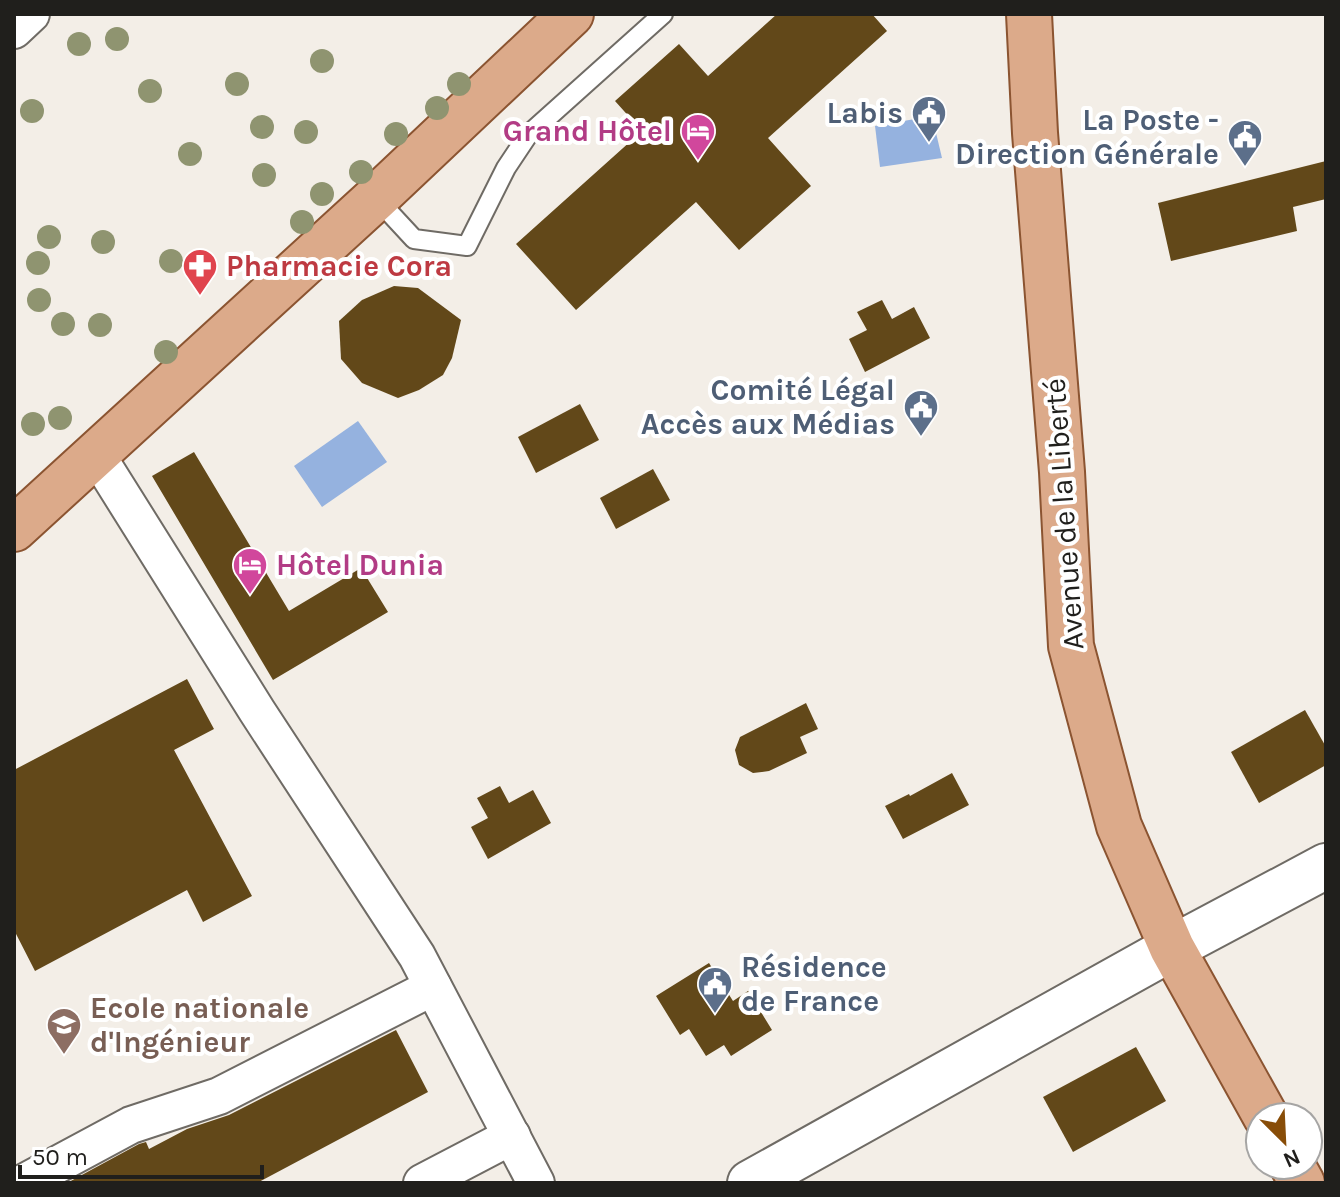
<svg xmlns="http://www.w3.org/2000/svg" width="1340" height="1197" font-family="Karla,sans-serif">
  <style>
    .water { fill: #95b2df }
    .building { fill: #624819 }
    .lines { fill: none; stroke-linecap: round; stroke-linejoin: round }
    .service-casing { stroke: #6f6b65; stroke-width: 22 }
    .minor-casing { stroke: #6f6b65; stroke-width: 40 }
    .tertiary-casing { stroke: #6f6b65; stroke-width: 48 }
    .primary-casing { stroke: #8b5431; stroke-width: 48 }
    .service { stroke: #fff; stroke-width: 18 }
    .minor { stroke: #fff; stroke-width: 36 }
    .tertiary { stroke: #fff; stroke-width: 44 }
    .primary { stroke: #dcaa8a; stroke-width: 44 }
    .tree { fill: #8f9470 }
    .labels { text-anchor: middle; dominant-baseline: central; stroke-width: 8; stroke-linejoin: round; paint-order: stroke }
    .service-label { font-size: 30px; font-weight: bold; fill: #4e5e75; stroke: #fff; text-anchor: end }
    .hotel-label { font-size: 30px; font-weight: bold; fill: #b23c85; stroke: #fff; text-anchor: end }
    .health-label { font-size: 30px; font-weight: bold; fill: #be3a42; stroke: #fff; text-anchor: start }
    .street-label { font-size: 30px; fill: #201f1c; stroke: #fff }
    .education-label { font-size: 30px; font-weight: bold; fill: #785e54; stroke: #fff; text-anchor: start }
  </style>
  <rect width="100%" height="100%" fill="#f3eee7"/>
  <g class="water">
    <polygon points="932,116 942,158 880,167 875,126"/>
    <polygon points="358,421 387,462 322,507 294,466"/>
  </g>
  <g class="building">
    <polygon points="777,14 872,14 887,31 768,138 811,186 739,250 696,202 576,310 516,244 642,131 615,101 679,44 708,76"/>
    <polygon points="1326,161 1326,199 1293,207 1297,231 1171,261 1158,203"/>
    <polygon points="394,286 418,288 461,320 452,358 443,375 419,390 398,398 362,383 341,359 339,321 362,300"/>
    <polygon points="882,300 892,319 914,307 930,338 865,372 849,339 867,330 857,312"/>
    <polygon points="580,404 599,440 536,473 518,437"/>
    <polygon points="194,452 289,611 361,568 388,612 273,680 152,476"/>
    <polygon points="653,469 670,500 616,529 600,498"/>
    <polygon points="187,679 214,729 174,750 252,896 203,922 187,890 35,971 14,930 14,770"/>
    <polygon points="806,703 818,729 800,737 807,753 769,771 753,773 739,765 735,750 740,737"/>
    <polygon points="1305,710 1326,747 1326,765 1259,803 1231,752"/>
    <polygon points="952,773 969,805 903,839 885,806 909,794 910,796"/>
    <polygon points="500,786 509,803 533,790 551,823 488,859 471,827 488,818 477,798"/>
    <polygon points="709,963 733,1001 748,991 772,1030 731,1056 724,1045 706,1056 689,1029 680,1035 656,996"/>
    <polygon points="396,1030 428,1092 257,1183 67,1183 139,1144 146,1142 149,1149 187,1129 229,1115"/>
    <polygon points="1136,1047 1166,1101 1073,1152 1043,1097"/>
  </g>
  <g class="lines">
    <defs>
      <polyline id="service" points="376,198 414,239 467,246 506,168 528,135 663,14"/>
      <g id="minor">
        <polyline points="14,30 31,14"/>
        <polyline points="96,454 257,711 417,956 536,1183"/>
        <polyline points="23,1183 131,1125 219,1096 433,987"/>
        <polyline points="422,1183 512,1136"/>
      </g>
      <polyline id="tertiary" points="750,1183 1172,948 1326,866"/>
      <g id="primary">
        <polyline points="1029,14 1035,133 1062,472 1071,646 1119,826 1172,948 1266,1117"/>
        <polyline points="14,529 376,198 571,14"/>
        <polyline points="1292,1165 1302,1183"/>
      </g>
    </defs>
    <use href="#service" class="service-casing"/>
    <use href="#minor" class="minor-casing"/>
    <use href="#tertiary" class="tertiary-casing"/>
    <use href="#primary" class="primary-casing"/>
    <use href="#service" class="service"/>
    <use href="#minor" class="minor"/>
    <use href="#tertiary" class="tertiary"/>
    <use href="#primary" class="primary"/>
  </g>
  <g class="tree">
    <circle cx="117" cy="39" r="12"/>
    <circle cx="79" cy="44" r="12"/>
    <circle cx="322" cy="61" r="12"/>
    <circle cx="237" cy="84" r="12"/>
    <circle cx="459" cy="84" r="12"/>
    <circle cx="150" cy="91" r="12"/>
    <circle cx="437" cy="108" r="12"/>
    <circle cx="32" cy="111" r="12"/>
    <circle cx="262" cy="127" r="12"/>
    <circle cx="306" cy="132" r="12"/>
    <circle cx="396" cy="134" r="12"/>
    <circle cx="190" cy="154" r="12"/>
    <circle cx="361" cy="172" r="12"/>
    <circle cx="264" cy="175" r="12"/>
    <circle cx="322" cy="194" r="12"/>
    <circle cx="302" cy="222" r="12"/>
    <circle cx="49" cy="237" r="12"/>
    <circle cx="103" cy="242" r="12"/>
    <circle cx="171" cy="261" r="12"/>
    <circle cx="38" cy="263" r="12"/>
    <circle cx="39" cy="300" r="12"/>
    <circle cx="63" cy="324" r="12"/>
    <circle cx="100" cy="325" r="12"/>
    <circle cx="166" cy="352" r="12"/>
    <circle cx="60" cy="418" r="12"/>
    <circle cx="33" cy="424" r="12"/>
  </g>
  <defs>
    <symbol id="civic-pin" viewBox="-11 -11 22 30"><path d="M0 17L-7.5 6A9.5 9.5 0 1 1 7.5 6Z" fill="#5c6f8a" stroke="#fff"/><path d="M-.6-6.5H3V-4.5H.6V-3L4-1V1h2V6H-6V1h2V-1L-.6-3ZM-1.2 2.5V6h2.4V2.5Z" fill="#fff"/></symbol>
    <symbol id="hotel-pin" viewBox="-11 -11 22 30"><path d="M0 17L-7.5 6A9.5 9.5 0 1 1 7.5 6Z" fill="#d1479c" stroke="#fff"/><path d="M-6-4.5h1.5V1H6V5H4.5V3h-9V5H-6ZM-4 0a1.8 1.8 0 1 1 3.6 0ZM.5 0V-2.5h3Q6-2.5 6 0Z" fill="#fff"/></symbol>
    <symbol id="pharmacy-pin" viewBox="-11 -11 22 30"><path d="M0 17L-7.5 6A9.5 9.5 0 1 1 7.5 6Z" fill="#e0444e" stroke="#fff"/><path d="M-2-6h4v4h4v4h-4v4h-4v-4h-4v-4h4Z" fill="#fff"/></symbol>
    <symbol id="university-pin" viewBox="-11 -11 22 30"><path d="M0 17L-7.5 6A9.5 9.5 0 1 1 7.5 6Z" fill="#8d6e63" stroke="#fff"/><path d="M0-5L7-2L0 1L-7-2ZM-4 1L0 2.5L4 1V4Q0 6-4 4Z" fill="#fff"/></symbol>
  </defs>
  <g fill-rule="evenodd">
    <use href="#civic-pin" x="909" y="93" width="40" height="54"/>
    <use href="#hotel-pin" x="678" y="111" width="40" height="54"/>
    <use href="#civic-pin" x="1225" y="117" width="40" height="54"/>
    <use href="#pharmacy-pin" x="180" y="246" width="40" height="54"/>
    <use href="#civic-pin" x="901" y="387" width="40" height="54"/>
    <use href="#hotel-pin" x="230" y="545" width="40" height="54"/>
    <use href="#civic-pin" x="695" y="964" width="40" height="54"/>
    <use href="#university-pin" x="44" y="1005" width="40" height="54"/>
  </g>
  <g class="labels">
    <g class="service-label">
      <text x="903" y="113">Labis</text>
      <text x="1219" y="120">La Poste -<tspan x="1219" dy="34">Direction Générale</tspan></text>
      <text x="895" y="390">Comité Légal<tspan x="895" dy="34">Accès aux Médias</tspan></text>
      <text x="741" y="967" text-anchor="start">Résidence<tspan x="741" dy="34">de France</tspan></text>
    </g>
    <g class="hotel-label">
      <text x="672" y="131">Grand Hôtel</text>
      <text x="276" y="565" text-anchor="start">Hôtel Dunia</text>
    </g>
    <g class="health-label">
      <text x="226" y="266">Pharmacie Cora</text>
    </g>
    <g class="street-label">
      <text transform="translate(1064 514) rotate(-94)">Avenue de la Liberté</text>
    </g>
    <g class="education-label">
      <text x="90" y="1008">Ecole nationale<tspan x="90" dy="34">d'Ingénieur</tspan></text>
    </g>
  </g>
  <rect width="1340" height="1197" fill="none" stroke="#201f1c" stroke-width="32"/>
  <g transform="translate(1284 1141) rotate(156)"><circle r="38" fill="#ffffff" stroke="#a6a5a4" stroke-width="2"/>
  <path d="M0-6L14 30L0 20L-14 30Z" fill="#884d08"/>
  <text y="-12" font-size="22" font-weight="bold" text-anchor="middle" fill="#201f1c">N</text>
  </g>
  <path d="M20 1165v12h242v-12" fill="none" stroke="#201f1c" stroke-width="4"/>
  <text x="32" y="1165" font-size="24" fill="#201f1c" stroke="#ffffff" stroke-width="6" paint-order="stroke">50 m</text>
</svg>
